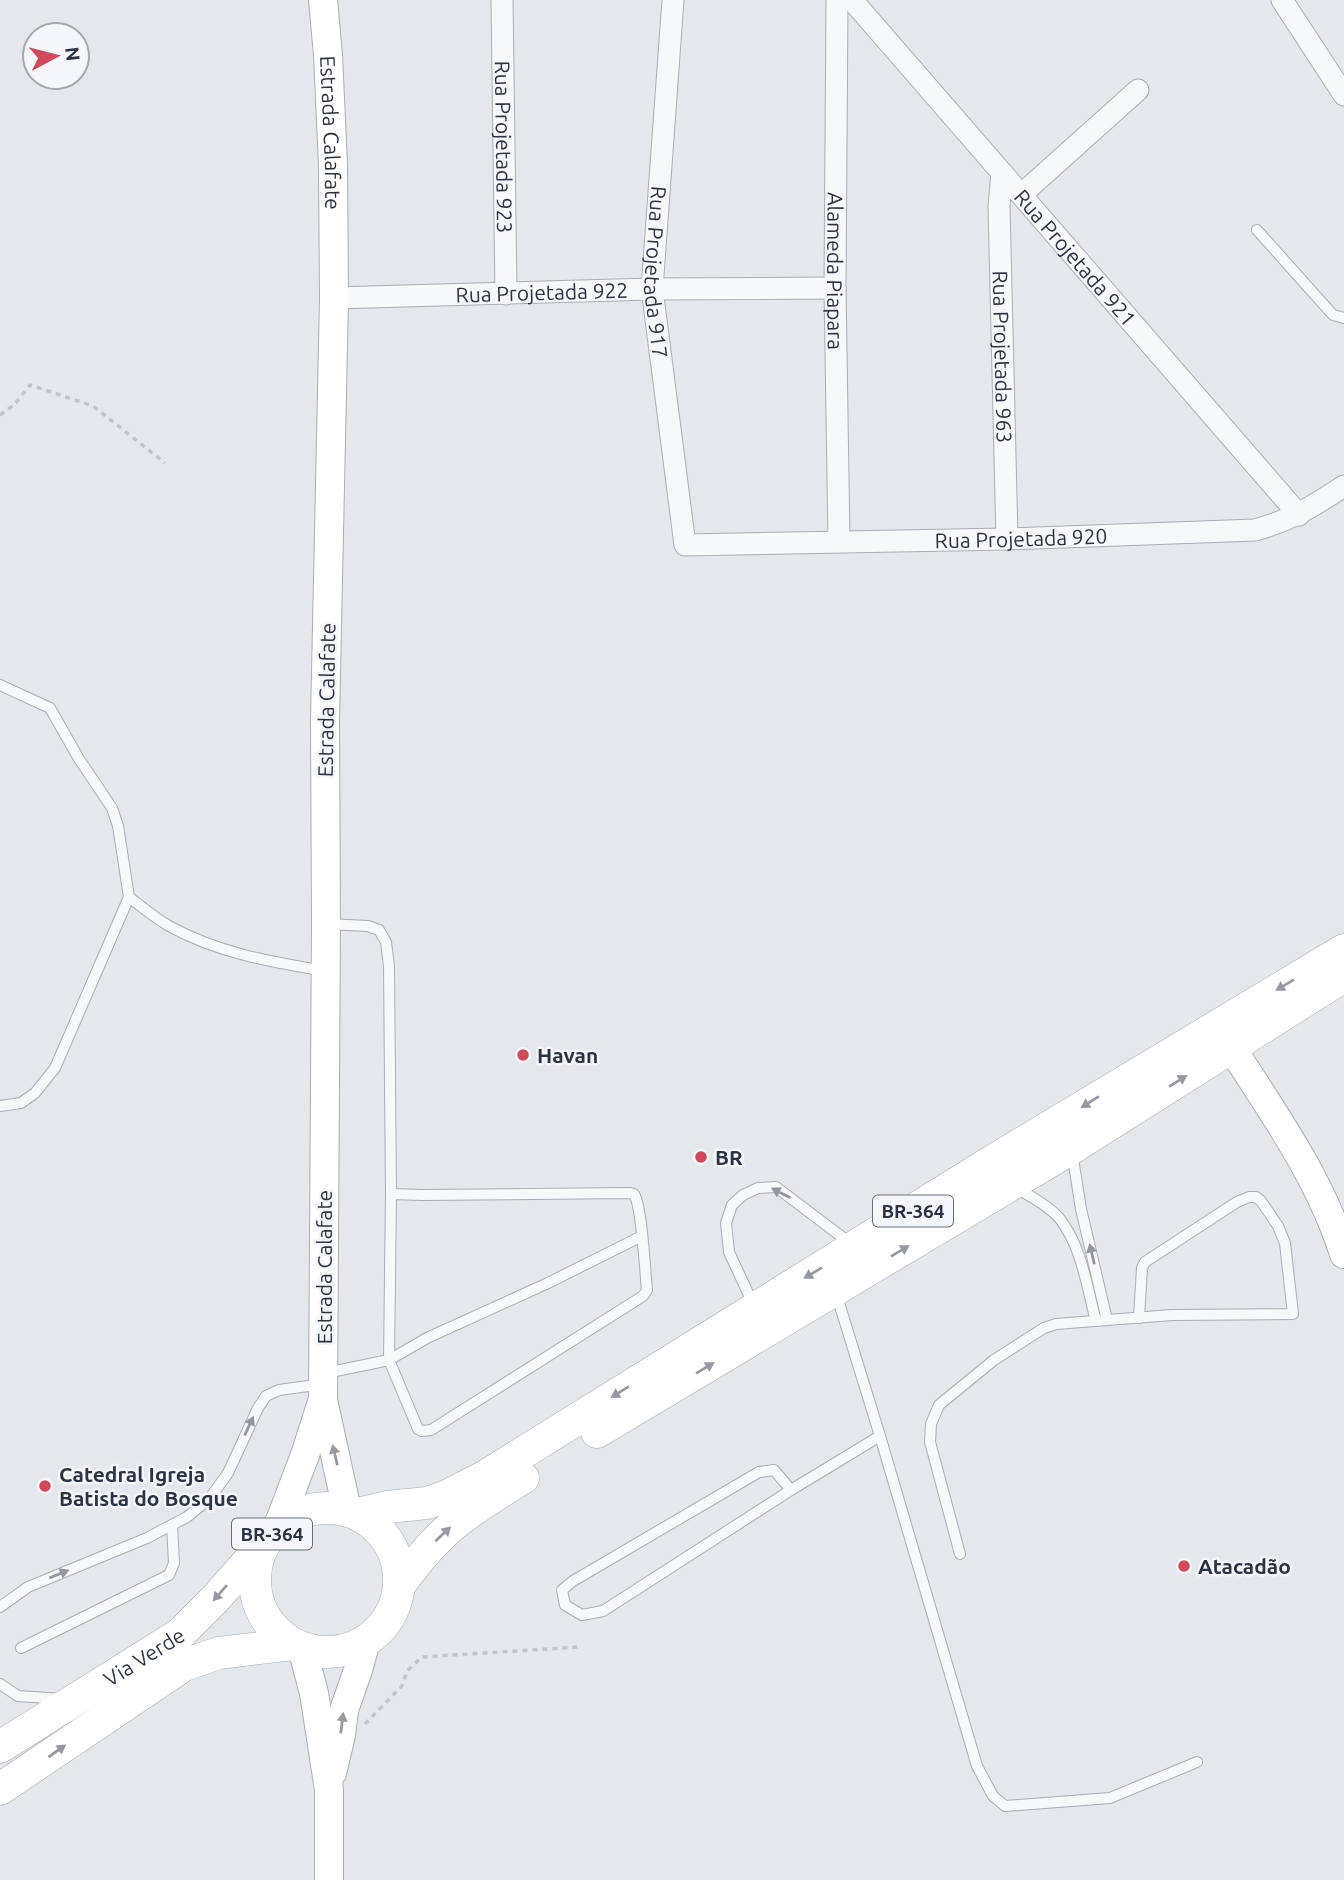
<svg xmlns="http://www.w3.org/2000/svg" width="1344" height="1880" font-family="Ubuntu,sans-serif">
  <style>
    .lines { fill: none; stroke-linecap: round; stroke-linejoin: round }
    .lane-casing { stroke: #a9aeb7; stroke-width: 12 }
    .street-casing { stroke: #a9aeb7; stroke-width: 23 }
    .secondary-casing { stroke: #a9aeb7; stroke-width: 30 }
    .primary-casing { stroke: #a3abb8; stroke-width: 33 }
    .path { stroke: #c2c5cb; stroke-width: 3.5; stroke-dasharray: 5 5; stroke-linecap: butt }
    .lane { stroke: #f7f8fa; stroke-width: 10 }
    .street { stroke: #f7f8fa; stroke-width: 21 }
    .secondary { stroke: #fff; stroke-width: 28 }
    .primary { stroke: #fff; stroke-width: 32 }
    .oneway { fill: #959aa2 }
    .oneway2 { fill: #9196a0 }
    .poi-dot { fill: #d1495b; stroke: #f4f6f9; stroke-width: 2.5 }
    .labels { text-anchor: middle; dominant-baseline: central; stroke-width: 5; stroke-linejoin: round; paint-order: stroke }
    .shield { fill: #f4f6f9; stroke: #676e7b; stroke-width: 2 }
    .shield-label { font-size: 19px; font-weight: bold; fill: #2b3445 }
    .street-label { font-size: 21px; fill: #2b3445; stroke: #f4f6f9 }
    .poi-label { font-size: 21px; font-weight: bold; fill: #2b3445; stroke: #f4f6f9; text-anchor: start }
  </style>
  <rect width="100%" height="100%" fill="#e4e7ec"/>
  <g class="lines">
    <defs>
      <g id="lane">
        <polyline points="1257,230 1333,315 1344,318"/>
        <path d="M0 685 50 708 79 759 112 808 118 826 129 897C142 907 155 918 169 926 218 953 271 962 325 971"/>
        <polyline points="0,1106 21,1103 35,1093 55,1068 129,897"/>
        <polyline points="1072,1152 1081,1209 1107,1320"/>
        <path d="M1016 1188C1030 1196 1049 1206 1060 1219 1082 1247 1087 1288 1096 1321"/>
        <path d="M391 1194 422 1195 630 1193 634 1194C642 1206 645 1272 647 1290L643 1296 431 1430 422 1431 418 1429 389 1360 427 1338 548 1283 642 1236"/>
        <polyline points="754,1306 729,1252 726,1223 732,1205 743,1195 758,1188 776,1187 850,1243"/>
        <polyline points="326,1373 389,1360 391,1194 389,966 386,942 379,930 368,926 328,924"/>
        <polyline points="880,1436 977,1766 993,1796 1005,1806 1110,1798 1197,1762"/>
        <polyline points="791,1490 774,1470 759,1472 573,1581 562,1590 565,1605 582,1615 603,1611 791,1490 880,1436 836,1293"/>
        <polyline points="960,1554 930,1442 931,1424 939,1405 994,1360 1044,1328 1056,1324 1172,1315 1293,1314 1285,1243 1278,1226 1261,1201 1256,1197 1249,1197 1237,1202 1145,1262 1142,1268 1139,1318"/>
        <polyline points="0,1607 28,1587 147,1538 187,1517 210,1498 228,1473 258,1408 266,1396 279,1390 323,1384"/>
        <polyline points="21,1648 169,1575 174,1563 172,1525"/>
        <polyline points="0,1684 18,1696 63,1699"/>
      </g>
      <g id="street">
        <path id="s1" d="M502 0 506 294"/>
        <path id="s2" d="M673 0 652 289 685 545 1007 539 1255 530C1292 520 1313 506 1344 486"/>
        <path id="s3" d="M837 0 835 288 839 541"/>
        <path id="s4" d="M852 0 1299 515"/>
        <polyline points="1282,0 1344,95"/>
        <path id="s5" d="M1002 173 999 206 1007 539"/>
        <polyline points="1022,194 1138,90"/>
        <path id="s6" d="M334 298 652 289 835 288"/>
      </g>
      <g id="secondary">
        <path id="s7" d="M323 0 328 55 333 165 334 298 325 720 326 923 323 1400 347 1510"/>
        <path d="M1231 1047C1274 1114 1320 1178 1344 1254"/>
        <polyline points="278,1526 305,1455 322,1402"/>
        <polyline points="302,1648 314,1693 329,1790 329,1880"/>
        <polyline points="332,1773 341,1735 344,1710 358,1670 366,1641"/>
      </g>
      <g id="primary">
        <polyline points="597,1432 1072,1148 1344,976"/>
        <circle cx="327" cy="1580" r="72"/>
        <polyline points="357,1514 387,1507 427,1503 445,1497 484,1477 986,1165 1344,950"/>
        <path d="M399 1586C416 1562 435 1539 458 1521 479 1505 501 1491 523 1478"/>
        <path id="s8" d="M0 1747 180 1634 216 1598 262 1546"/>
        <polyline points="0,1789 184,1665 219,1653 293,1644"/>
      </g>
    </defs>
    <use href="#lane" class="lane-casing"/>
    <use href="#street" class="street-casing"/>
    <use href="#secondary" class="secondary-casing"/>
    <use href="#primary" class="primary-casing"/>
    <g class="path">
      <polyline points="0,415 14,405 30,385 93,406 165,463"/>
      <polyline points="365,1724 402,1686 407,1671 422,1657 579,1647"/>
    </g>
    <use href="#lane" class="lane"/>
    <use href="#street" class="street"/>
    <use href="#secondary" class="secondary"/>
    <use href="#primary" class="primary"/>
  </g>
  <defs><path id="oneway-solid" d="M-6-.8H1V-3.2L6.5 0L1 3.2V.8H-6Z" transform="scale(1.75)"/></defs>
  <g class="oneway">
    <use href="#oneway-solid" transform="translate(1285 985) rotate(149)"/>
    <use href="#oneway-solid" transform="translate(1178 1081) rotate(-32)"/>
    <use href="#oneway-solid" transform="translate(1090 1102) rotate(148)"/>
    <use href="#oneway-solid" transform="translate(900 1251) rotate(-31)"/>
    <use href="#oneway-solid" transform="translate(813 1273) rotate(149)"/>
    <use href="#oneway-solid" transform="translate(705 1368) rotate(-31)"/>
    <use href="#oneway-solid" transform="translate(620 1392) rotate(148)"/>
    <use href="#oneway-solid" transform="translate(335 1455) rotate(-103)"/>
    <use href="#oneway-solid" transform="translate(443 1534) rotate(-43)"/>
    <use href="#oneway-solid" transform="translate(220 1593) rotate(131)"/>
    <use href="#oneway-solid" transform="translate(342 1723) rotate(-83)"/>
    <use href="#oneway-solid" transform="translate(57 1751) rotate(-35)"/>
  </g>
  <g class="oneway2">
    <use href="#oneway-solid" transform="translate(781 1193) rotate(-153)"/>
    <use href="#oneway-solid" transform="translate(1092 1254) rotate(-103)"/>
    <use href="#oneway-solid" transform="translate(249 1426) rotate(-65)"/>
    <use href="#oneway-solid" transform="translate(59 1574) rotate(-22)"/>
  </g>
  <g class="poi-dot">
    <circle cx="523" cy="1055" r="7"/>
    <circle cx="701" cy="1157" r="7"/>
    <circle cx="45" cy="1486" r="7"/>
    <circle cx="1184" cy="1566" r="7"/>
  </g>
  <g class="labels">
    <g class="shield">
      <rect x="873" y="1195.5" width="80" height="31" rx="5"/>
      <rect x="232" y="1518.5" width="80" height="31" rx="5"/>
    </g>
    <g class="shield-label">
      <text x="913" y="1211">BR-364</text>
      <text x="272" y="1534">BR-364</text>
    </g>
    <g class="street-label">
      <text stroke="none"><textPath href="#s7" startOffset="133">Estrada Calafate</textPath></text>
      <text stroke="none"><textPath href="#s1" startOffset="147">Rua Projetada 923</textPath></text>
      <text stroke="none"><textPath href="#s4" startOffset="341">Rua Projetada 921</textPath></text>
      <text stroke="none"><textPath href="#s3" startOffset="271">Alameda Piapara</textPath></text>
      <text stroke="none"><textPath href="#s2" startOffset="273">Rua Projetada 917</textPath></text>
      <text stroke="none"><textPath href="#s6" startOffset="208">Rua Projetada 922</textPath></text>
      <text stroke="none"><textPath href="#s5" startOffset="184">Rua Projetada 963</textPath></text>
      <text stroke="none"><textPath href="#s2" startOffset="884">Rua Projetada 920</textPath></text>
      <text transform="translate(326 700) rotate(-89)">Estrada Calafate</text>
      <text transform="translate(324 1267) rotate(-90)">Estrada Calafate</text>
      <text stroke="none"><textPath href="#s8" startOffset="170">Via Verde</textPath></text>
    </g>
    <g class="poi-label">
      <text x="537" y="1055">Havan</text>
      <text x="715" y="1157">BR</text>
      <text x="59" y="1474">Catedral Igreja<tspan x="59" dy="24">Batista do Bosque</tspan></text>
      <text x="1198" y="1566">Atacadão</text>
    </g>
  </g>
  <g transform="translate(56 56) rotate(83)"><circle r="33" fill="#f4f6f9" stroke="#a4a8b1" stroke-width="2"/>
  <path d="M0-5L12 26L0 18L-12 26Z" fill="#d1495b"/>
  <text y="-10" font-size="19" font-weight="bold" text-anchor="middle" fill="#2b3445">N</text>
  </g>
</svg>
